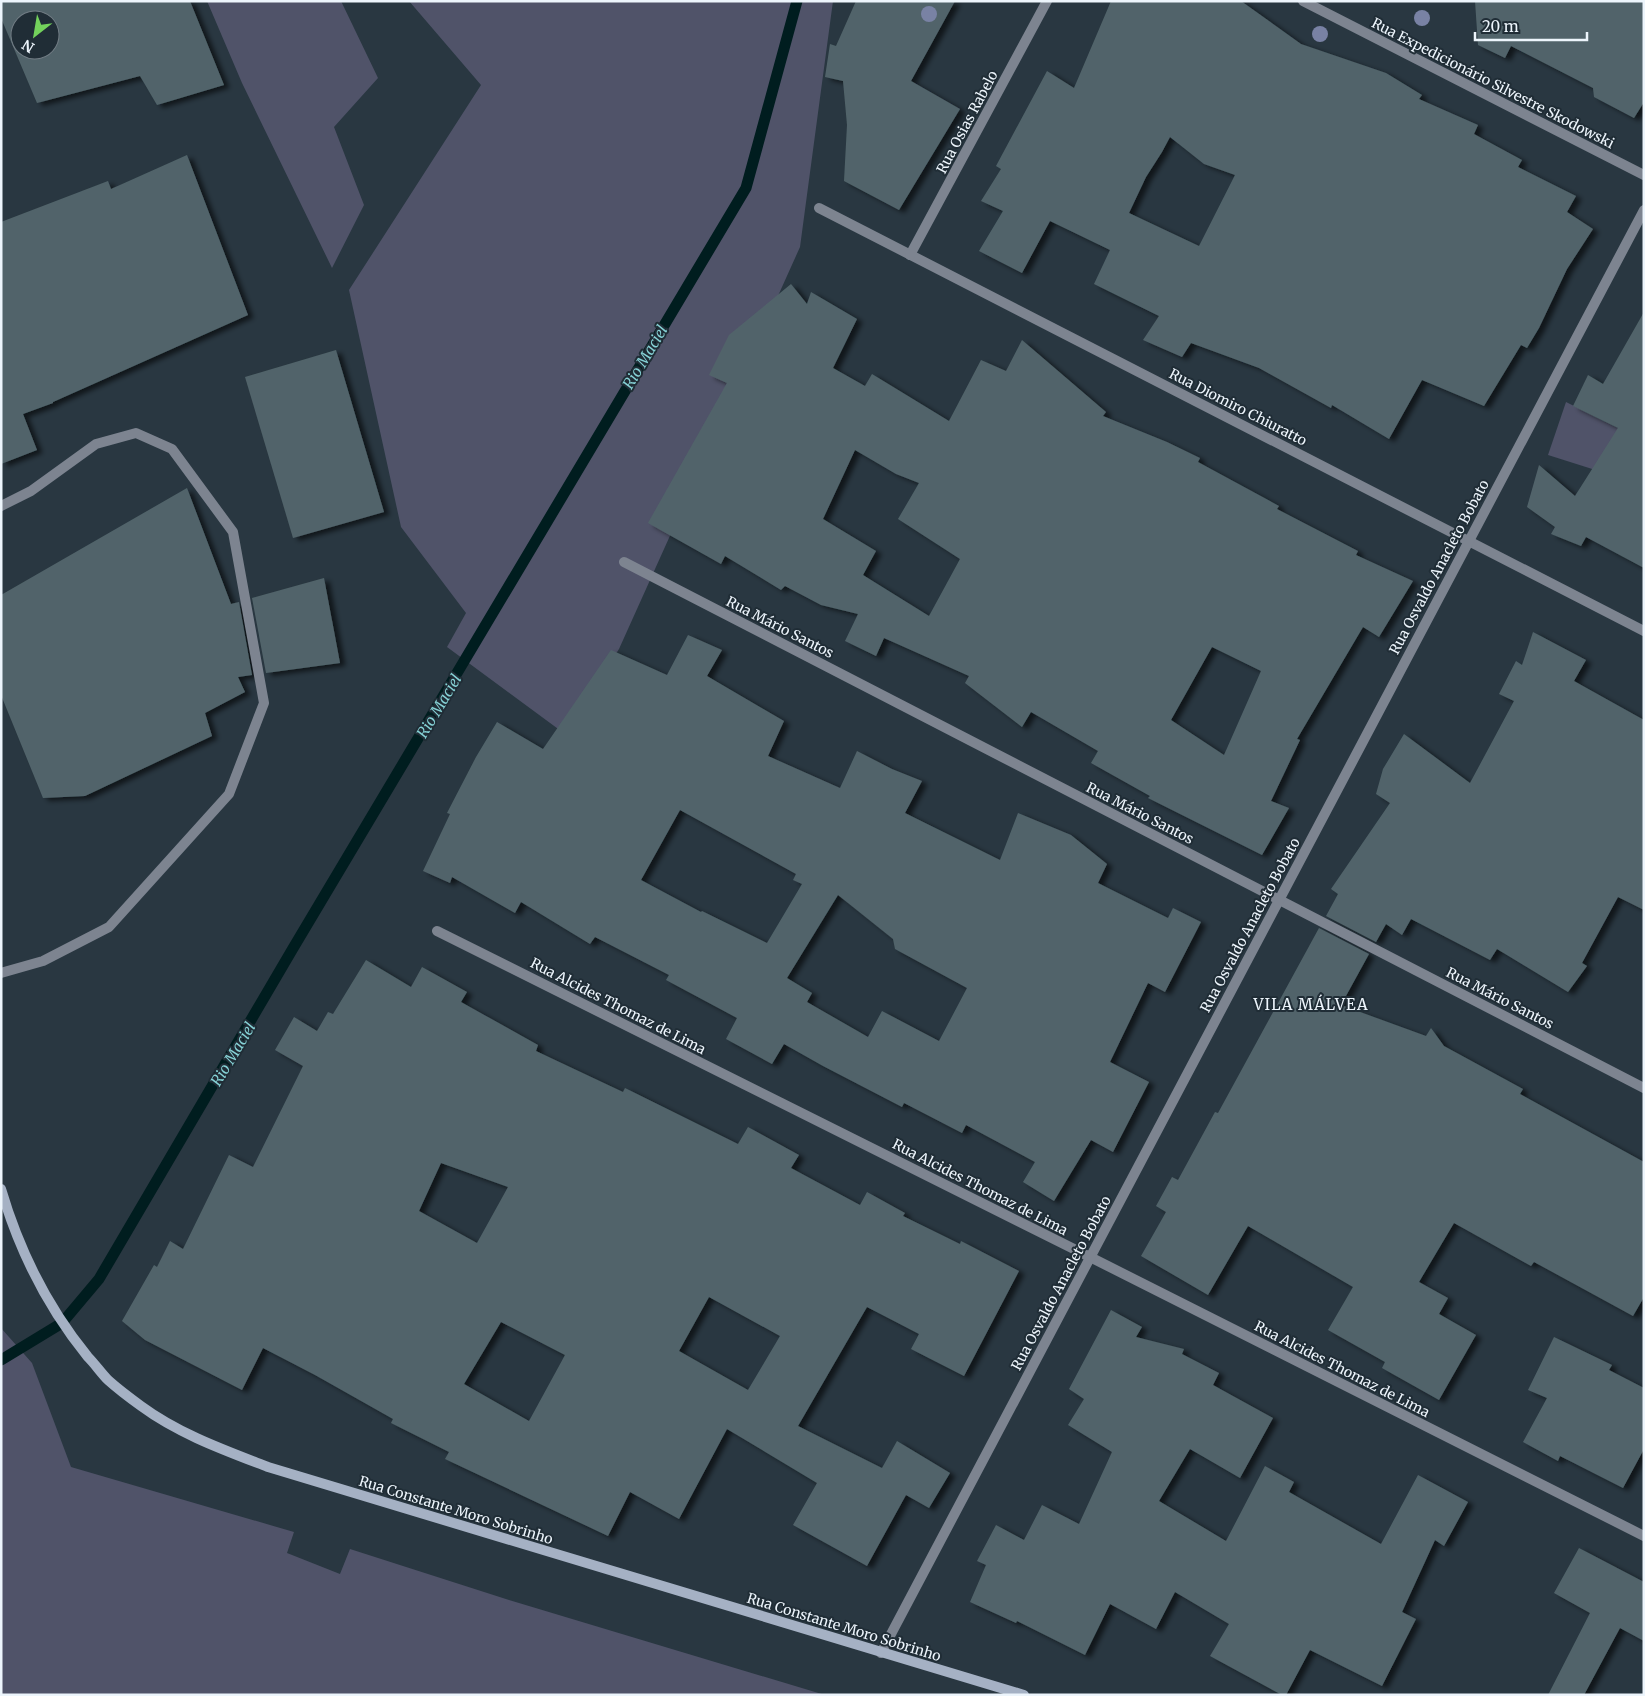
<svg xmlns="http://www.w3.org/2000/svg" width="1645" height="1696" font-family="Merriweather,serif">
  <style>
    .green { fill: #505369 }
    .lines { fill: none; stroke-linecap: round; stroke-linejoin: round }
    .stream { stroke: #001d1f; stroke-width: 11 }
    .building { fill: #51646a; fill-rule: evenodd; filter: url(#shadow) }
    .lane { stroke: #7d8490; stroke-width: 10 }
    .street { stroke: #7d8490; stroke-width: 10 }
    .secondary { stroke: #a5b1c4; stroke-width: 10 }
    .tree { fill: #7982a4 }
    .labels { text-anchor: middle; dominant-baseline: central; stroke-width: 4; stroke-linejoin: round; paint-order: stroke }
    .street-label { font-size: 14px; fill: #edf5fc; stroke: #202d36 }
    .water-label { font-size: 15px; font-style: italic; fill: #86d2d6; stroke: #202d36 }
    .neighbourhood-label { font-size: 15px; letter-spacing: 1px; fill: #edf5fc; stroke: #202d36 }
  </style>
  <defs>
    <filter id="shadow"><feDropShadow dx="5.5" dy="3" stdDeviation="2.5" flood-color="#0009"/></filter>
  </defs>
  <rect width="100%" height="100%" fill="#293741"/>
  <g class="green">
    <polygon points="207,1 341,1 378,78 334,127 364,205 332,268 242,83"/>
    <polygon points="409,1 833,1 800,247 619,649 565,734 447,647 466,613 401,527 349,290 481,85"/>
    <polygon points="1566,402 1644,441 1608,474 1548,455"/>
    <polygon points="1,1328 32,1363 71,1467 294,1532 287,1553 340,1574 350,1549 509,1600 825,1695 1,1695"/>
  </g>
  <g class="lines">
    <polyline class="stream" points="1,1360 62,1323 99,1279 292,950 746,188 797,1"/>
  </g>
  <g class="building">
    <path d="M1 1H190L224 85 157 105 140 76 37 103 1 18ZM20 20H50V50H20Z"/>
    <polygon points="856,1 955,1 911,81 960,109 899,210 844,181 847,125 843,81 825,77 830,44 836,46"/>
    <path d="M1111 1H1241L1301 44 1386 73 1422 95 1419 99 1478 125 1474 134 1522 160 1518 167 1576 196 1567 212 1593 229 1567 269 1539 328 1527 348 1521 345 1484 406 1422 380 1389 439 1332 405 1331 408 1259 368 1191 343 1182 357 1143 340 1159 316 1094 284 1110 250 1050 221 1022 273 979 251 1003 211 981 201 1001 169 996 166 1047 71 1074 88ZM1170 137 1204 164 1235 175 1199 246 1129 213 1146 177 1162 152Z"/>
    <polygon points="1475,1 1644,1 1644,102 1634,118 1594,97 1593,88 1511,46 1505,58 1478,45"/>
    <polygon points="187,155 248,315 53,402 53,403 23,414 37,450 1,464 1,222 108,181 111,189"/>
    <path d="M791 284 807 304 811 292 857 319 833 368 865 386 872 374 949 421 981 360 1006 371 1022 340 1106 412 1103 416 1167 442 1200 458 1198 462 1279 506 1277 509 1358 551 1356 555 1413 581 1379 637 1363 627 1297 739 1300 740 1271 801 1289 808 1262 855 1148 798 1150 796 1091 763 1098 751 1031 712 1022 727 965 683 969 676 884 638 876 656 845 641 858 614 821 605 785 586 781 590 725 556 721 564 648 523 727 383 709 375 729 335ZM855 450 896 474 919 483 898 519 960 559 929 616 863 575 876 551 823 519ZM1212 647 1261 671 1224 755 1171 720Z"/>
    <polygon points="1644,312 1644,568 1586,537 1581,546 1551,534 1555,527 1527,507 1539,465 1575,496 1618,428 1573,406 1588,375 1603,384"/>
    <polygon points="336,350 384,512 293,538 245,377"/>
    <polygon points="187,488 231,604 239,602 252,675 238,677 245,692 205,713 212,736 85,796 43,798 1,695 1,595"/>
    <polygon points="324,578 340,663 266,673 252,598"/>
    <polygon points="1533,632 1586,660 1574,681 1644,720 1644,910 1618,897 1582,963 1587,966 1568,992 1497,949 1490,960 1411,919 1402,935 1386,924 1376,942 1326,916 1338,894 1331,889 1390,803 1376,794 1383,769 1404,734 1470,783 1514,701 1499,694 1516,661 1522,665"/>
    <path d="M688 635 722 650 707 676 784 721 768 756 840 788 857 751 892 769 922 781 905 813 1000 860 1018 813 1071 835 1107 864 1098 883 1168 918 1173 908 1201 922 1165 992 1148 983 1110 1062 1149 1082 1113 1152 1091 1140 1054 1201 1023 1182 1035 1162 966 1125 962 1133 904 1103 902 1107 823 1066 784 1044 772 1064 726 1039 737 1018 666 980 669 975 595 937 590 944 521 902 515 913 452 877 450 883 423 871 450 814 447 813 476 757 497 722 543 749 611 650 667 675ZM680 810 796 874 793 880 802 884 767 943 702 911 701 912 641 880ZM838 895 893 939 895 949 967 988 939 1041 882 1011 868 1037 807 1002 812 993 787 978Z"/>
    <polygon points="1319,928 1369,954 1341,1005 1426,1036 1431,1028 1444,1046 1523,1089 1520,1094 1644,1162 1644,1297 1633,1316 1534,1262 1531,1266 1454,1223 1419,1282 1448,1298 1439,1314 1476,1335 1439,1400 1382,1368 1385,1362 1328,1330 1353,1287 1248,1226 1208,1295 1141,1256 1166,1212 1156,1206 1172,1177 1178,1180 1215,1112 1218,1113"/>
    <path d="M366 960 411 987 422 967 467 992 461 1002 538 1045 536 1051 623 1092 625 1088 738 1144 748 1127 799 1155 791 1168 860 1205 867 1192 905 1213 903 1216 960 1244 961 1241 1019 1271 964 1376 911 1349 919 1334 867 1307 798 1426 882 1468 897 1441 950 1473 929 1508 906 1495 867 1566 793 1525 817 1483 727 1429 679 1519 630 1492 608 1536 445 1459 449 1452 391 1423 393 1419 315 1375 263 1348 242 1390 145 1340 122 1321 154 1265 157 1267 170 1241 183 1249 229 1155 253 1167 303 1066 275 1050 294 1017 317 1031 328 1012 333 1014ZM441 1163 508 1187 477 1243 419 1211ZM709 1297 780 1336 748 1390 679 1351ZM501 1322 565 1355 529 1421 464 1384Z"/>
    <polygon points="1111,1310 1142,1327 1136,1337 1184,1349 1182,1354 1219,1373 1213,1385 1273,1418 1240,1478 1190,1449 1159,1501 1226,1541 1265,1466 1294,1482 1289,1492 1381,1544 1418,1475 1468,1502 1444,1546 1435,1540 1402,1612 1416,1619 1382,1686 1310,1650 1286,1695 1282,1695 1210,1656 1229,1624 1175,1592 1156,1629 1110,1604 1085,1655 1017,1621 1016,1623 970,1602 986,1565 977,1561 996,1525 1024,1540 1042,1505 1079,1524 1112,1452 1068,1425 1084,1399 1069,1389"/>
    <polygon points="1554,1337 1612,1365 1609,1370 1644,1388 1644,1449 1623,1488 1560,1456 1558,1461 1523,1442 1547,1398 1528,1390"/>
    <polygon points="1579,1548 1644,1582 1644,1641 1620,1628 1584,1695 1548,1695 1590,1613 1554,1593"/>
  </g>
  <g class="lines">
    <polyline class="lane" points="1,506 31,491 96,444 136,433 172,449 233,532 264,703 229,794 109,927 43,961 1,973"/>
    <g class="street">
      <polyline points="1303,1 1644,175"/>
      <polyline points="819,208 1644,631"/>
      <polyline points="910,255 1047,1"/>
      <polyline points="624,562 1644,1088"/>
      <polyline points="437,931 1090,1257 1644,1536"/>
      <polyline points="881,1653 1644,210"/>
    </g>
    <path class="secondary" d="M1 1189C19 1250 48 1308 88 1357 95 1364 101 1373 108 1380 118 1389 130 1398 141 1406 179 1434 224 1450 268 1467L1024 1695"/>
  </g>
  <g class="tree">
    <circle cx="929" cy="14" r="8"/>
    <circle cx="1422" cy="18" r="8"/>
    <circle cx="1320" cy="34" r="8"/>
  </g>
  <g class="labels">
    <g class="street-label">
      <text transform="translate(1493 83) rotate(27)">Rua Expedicionário Silvestre Skodowski</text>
      <text transform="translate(967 122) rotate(-62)">Rua Osias Rabelo</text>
      <text transform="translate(1238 407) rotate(27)">Rua Diomiro Chiuratto</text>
      <text transform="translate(1439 567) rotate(-62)">Rua Osvaldo Anacleto Bobato</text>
      <text transform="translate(780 627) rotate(27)">Rua Mário Santos</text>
      <text transform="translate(1140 813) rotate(27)">Rua Mário Santos</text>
      <text transform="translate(1250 925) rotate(-62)">Rua Osvaldo Anacleto Bobato</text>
      <text transform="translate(1500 998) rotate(27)">Rua Mário Santos</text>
      <text transform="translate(618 1006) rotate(27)">Rua Alcides Thomaz de Lima</text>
      <text transform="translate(980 1187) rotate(27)">Rua Alcides Thomaz de Lima</text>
      <text transform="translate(1061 1283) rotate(-62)">Rua Osvaldo Anacleto Bobato</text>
      <text transform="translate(1342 1369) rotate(27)">Rua Alcides Thomaz de Lima</text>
      <text transform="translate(456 1510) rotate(17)">Rua Constante Moro Sobrinho</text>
      <text transform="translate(844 1627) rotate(17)">Rua Constante Moro Sobrinho</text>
    </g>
    <g class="water-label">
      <text transform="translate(645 357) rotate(-59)">Rio Maciel</text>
      <text transform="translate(439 706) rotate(-59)">Rio Maciel</text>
      <text transform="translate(233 1054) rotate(-59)">Rio Maciel</text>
    </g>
    <g class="neighbourhood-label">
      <text x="1311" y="1004">VILA MÁLVEA</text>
    </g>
  </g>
  <rect width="1645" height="1696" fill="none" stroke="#edf5fc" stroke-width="5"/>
  <g transform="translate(35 35) rotate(211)"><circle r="24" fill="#202d36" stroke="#727d85"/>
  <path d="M0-4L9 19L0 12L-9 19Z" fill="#73d25c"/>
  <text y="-8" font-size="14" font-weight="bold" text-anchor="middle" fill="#edf5fc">N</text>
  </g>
  <path d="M1475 32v8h112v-8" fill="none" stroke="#edf5fc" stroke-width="2.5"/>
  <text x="1482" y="32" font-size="15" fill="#edf5fc" stroke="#202d36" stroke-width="4" paint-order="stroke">20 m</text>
</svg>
